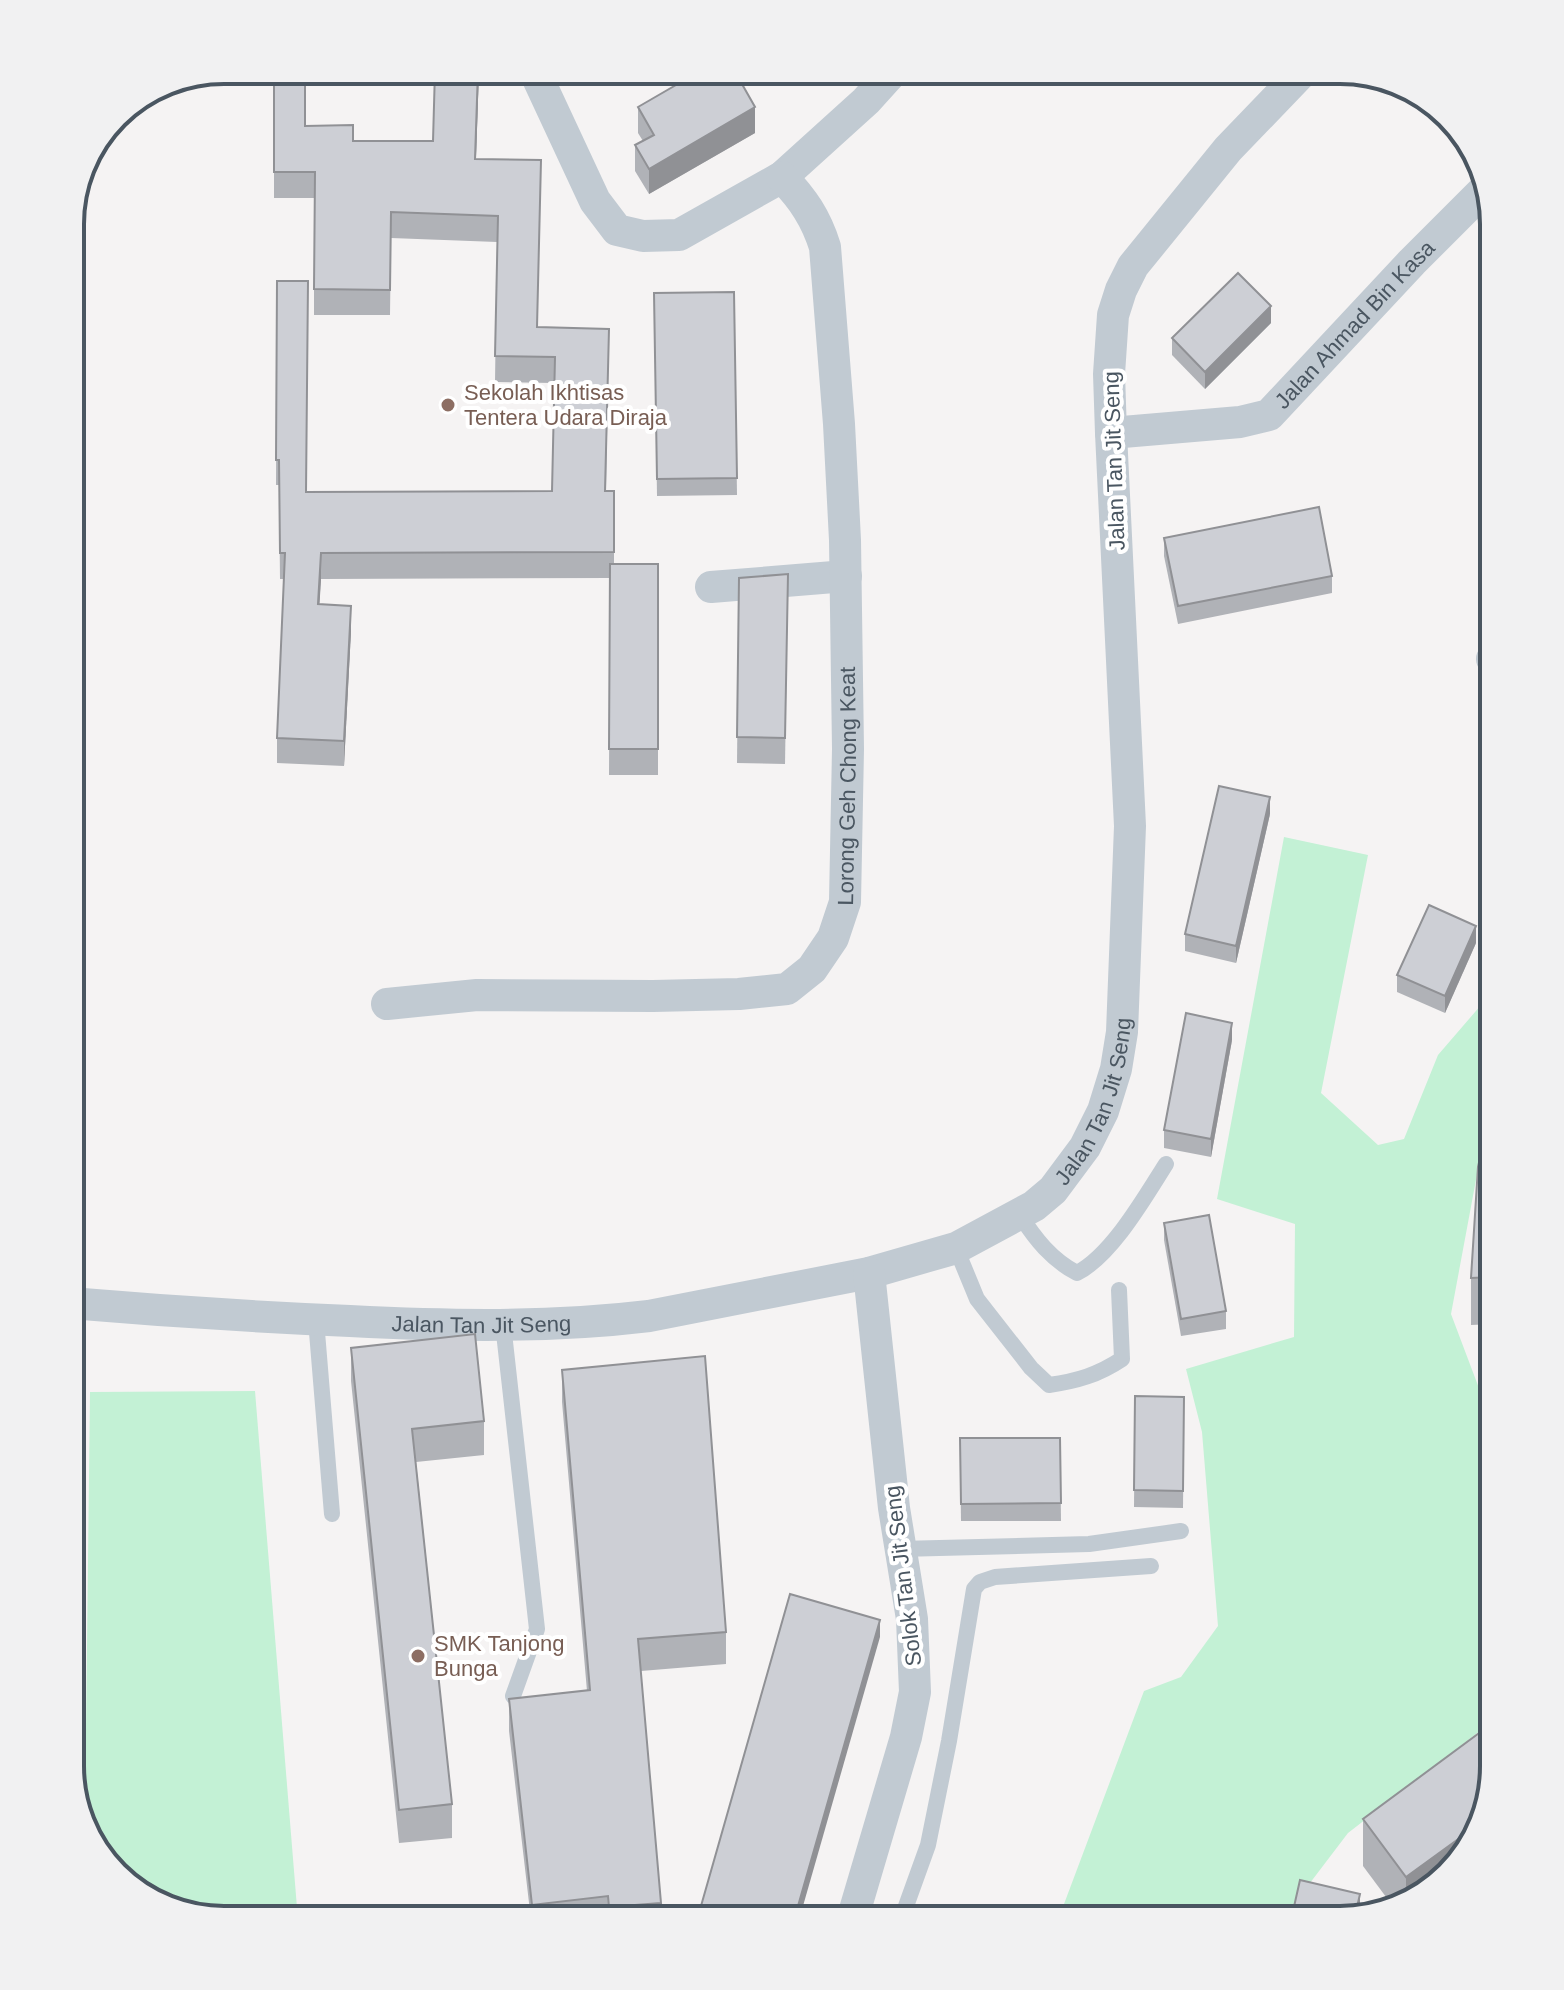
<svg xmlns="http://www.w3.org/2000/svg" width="1564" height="1990" font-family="Arial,sans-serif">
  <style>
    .green { fill: #c3f1d5 }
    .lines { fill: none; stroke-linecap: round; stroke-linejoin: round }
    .lane { stroke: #c1cad2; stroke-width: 16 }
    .street { stroke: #c1cad2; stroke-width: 32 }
    .wall { fill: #b0b2b7 }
    .shaded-wall { fill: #909195 }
    .building { fill: #cdcfd5; stroke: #909195; stroke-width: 2 }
    .education-dot { fill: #8d6e63; stroke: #fff; stroke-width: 3 }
    .labels { text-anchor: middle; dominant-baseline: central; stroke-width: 8; stroke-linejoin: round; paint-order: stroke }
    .street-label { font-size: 22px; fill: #4a5661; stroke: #fff }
    .education-label { font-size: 22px; fill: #785e54; stroke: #fff; text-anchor: start }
    .rim { fill: none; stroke: #4a5661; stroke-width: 4 }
  </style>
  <rect width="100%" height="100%" fill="#f5f3f3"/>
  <g class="green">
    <polygon points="1284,837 1368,855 1321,1093 1378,1145 1404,1139 1438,1055 1494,990 1494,1083 1451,1314 1494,1428 1494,1720 1348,1833 1294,1904 1289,1920 1058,1920 1144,1691 1181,1677 1218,1626 1202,1432 1186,1369 1294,1337 1295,1224 1217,1199"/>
    <polygon points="255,1391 298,1920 223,1920 147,1900 96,1851 85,1817 90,1392"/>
  </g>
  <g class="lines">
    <g class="lane">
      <path d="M1020 1215C1035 1239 1052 1260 1077 1273 1112 1255 1145 1197 1166 1164"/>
      <path d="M956 1248 977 1299 1031 1368 1049 1385C1077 1381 1098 1375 1122 1359L1119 1290"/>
      <polyline points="316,1320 332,1514"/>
      <polyline points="503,1324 537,1629 513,1696"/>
      <polyline points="900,1549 1089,1544 1181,1531"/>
      <polyline points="901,1920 928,1845 949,1741 974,1589 980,1582 995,1577 1151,1566"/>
    </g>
    <g class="street">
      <polyline points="534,70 595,201 617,230 643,236 679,235 782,177 866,101 894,70"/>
      <path id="s1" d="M1111 433 1240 422 1269 415 1412 262 1484 190"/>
      <polyline points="711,587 846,576"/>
      <polyline points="1492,659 1494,656"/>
      <path id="s2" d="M387 1004 477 995 653 996 739 994 787 989 812 969 833 938 845 902 848 749 845 540 839 424 825 247C816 218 803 199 782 177"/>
      <path id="s3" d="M70 1303C163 1311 256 1317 350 1321 449 1326 550 1328 649 1316L869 1273 956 1248 1034 1206 1053 1190 1085 1147 1103 1111 1116 1069 1122 1032 1130 826 1111 433 1109 374 1113 315 1121 290 1133 266 1228 149 1304 70"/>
      <polyline points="852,1920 906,1737 915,1692 912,1619 894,1508 869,1273"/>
    </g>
  </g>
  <g class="wall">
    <polygon points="274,70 305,126 353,141 433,141 479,70 476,159 538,327 609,329 606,491 614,491 614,564 658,564 658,775 609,775 610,578 321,579 319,605 351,631 344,766 277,763 277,738 284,579 280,579 279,485 276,485 277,281 307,492 552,491 554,383 495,382 497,242 391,238 390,315 314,315 314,198 274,198"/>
    <polygon points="638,107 755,133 649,194 635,171 635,145 643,141 638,133"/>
    <polygon points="734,292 737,495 657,496 654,293"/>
    <polygon points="1271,323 1205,389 1172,355 1172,338"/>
    <polygon points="1164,538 1332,576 1332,593 1178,624 1164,556"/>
    <polygon points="788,574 785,764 737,763 739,578"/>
    <polygon points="1270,814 1236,963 1185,951 1185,934"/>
    <polygon points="1476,943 1445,1013 1397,992 1397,975"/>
    <polygon points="1232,1040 1211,1157 1164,1148 1164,1130"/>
    <polygon points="1494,1095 1494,1324 1471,1325 1471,1278"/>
    <polygon points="1164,1223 1226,1311 1226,1329 1181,1336 1164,1240"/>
    <polygon points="351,1348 484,1421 484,1455 416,1462 452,1804 452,1838 399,1843 351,1381"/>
    <polygon points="562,1370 726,1632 726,1664 641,1671 661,1903 661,1920 531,1920 509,1731 509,1699 587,1691 562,1402"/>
    <polygon points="1135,1396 1184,1397 1183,1508 1134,1507"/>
    <polygon points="960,1438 1060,1438 1061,1521 961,1521"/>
    <polygon points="1363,1819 1425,1894 1392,1905 1363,1866"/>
  </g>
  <g class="shaded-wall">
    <polygon points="478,70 479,70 475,184 475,159"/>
    <polygon points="755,107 755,133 649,194 649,169"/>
    <polygon points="1271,306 1271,323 1205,389 1205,372"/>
    <polygon points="321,553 321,579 318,630 318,604"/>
    <polygon points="351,606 351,631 344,766 344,741"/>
    <polygon points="1270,797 1270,814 1236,963 1236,946"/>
    <polygon points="1476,926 1476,943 1445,1013 1445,996"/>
    <polygon points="1232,1023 1232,1040 1211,1157 1211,1139"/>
    <polygon points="880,1620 880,1637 799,1920 794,1920"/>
    <polygon points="1479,1824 1474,1843 1425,1894 1406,1900 1406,1877"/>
    <polygon points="1360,1894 1360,1914 1355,1916"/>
  </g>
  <g class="building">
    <polygon points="274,70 305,70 305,126 353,125 353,141 433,141 435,70 478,70 475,159 541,160 537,327 609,329 605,491 614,491 614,552 321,553 318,604 351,606 344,741 277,738 285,553 280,553 279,460 276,460 277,281 308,281 306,492 552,491 555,357 495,356 498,216 391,212 390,290 314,289 315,172 274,172"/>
    <polygon points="702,70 734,70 755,107 649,169 635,145 654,135 638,107"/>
    <polygon points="1238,273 1271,306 1205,372 1172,338"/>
    <polygon points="734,292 737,478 657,479 654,293"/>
    <polygon points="1319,507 1332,576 1178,606 1164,538"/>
    <polygon points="610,564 658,564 658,749 609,749"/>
    <polygon points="788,574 785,738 737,737 739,578"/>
    <polygon points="1219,786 1270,797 1236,946 1185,934"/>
    <polygon points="1429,905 1476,926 1445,996 1397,975"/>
    <polygon points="1186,1013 1232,1023 1211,1139 1164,1130"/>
    <polygon points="1494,1095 1494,1277 1471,1278 1478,1167"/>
    <polygon points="1209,1215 1226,1311 1181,1319 1164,1223"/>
    <polygon points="475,1334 484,1421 412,1429 452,1804 399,1810 351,1348"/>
    <polygon points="705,1356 726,1632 638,1639 661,1903 609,1907 608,1896 532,1905 509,1699 590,1690 562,1370"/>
    <polygon points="1135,1396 1184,1397 1183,1491 1134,1490"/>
    <polygon points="960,1438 1060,1438 1061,1503 961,1504"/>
    <polygon points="790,1594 880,1620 794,1920 697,1920"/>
    <polygon points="1494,1722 1494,1767 1479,1824 1406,1877 1363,1819"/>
    <polygon points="1300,1880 1360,1894 1355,1916 1341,1920 1291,1920"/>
  </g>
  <g class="education-dot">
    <circle cx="448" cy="405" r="8"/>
    <circle cx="418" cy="1656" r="8"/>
  </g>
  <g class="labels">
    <g class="street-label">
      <text stroke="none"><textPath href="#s1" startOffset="284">Jalan Ahmad Bin Kasa</textPath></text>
      <text transform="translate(1114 461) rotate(-92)">Jalan Tan Jit Seng</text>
      <text stroke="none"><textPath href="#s2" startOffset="624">Lorong Geh Chong Keat</textPath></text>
      <text stroke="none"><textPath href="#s3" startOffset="1108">Jalan Tan Jit Seng</textPath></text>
      <text stroke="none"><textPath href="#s3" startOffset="412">Jalan Tan Jit Seng</textPath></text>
      <text transform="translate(903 1576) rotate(-97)">Solok Tan Jit Seng</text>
    </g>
    <g class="education-label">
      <text x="464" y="392">Sekolah Ikhtisas<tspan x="464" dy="25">Tentera Udara Diraja</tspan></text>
      <text x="434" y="1643">SMK Tanjong<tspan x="434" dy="25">Bunga</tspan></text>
    </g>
  </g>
  <path d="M0 0H1564V1990H0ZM224 84H1340A140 140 0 0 1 1480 224V1766A140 140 0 0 1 1340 1906H224A140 140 0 0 1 84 1766V224A140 140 0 0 1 224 84Z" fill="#f1f1f2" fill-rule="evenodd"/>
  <path class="rim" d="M224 84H1340A140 140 0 0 1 1480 224V1766A140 140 0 0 1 1340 1906H224A140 140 0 0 1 84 1766V224A140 140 0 0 1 224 84Z"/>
</svg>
